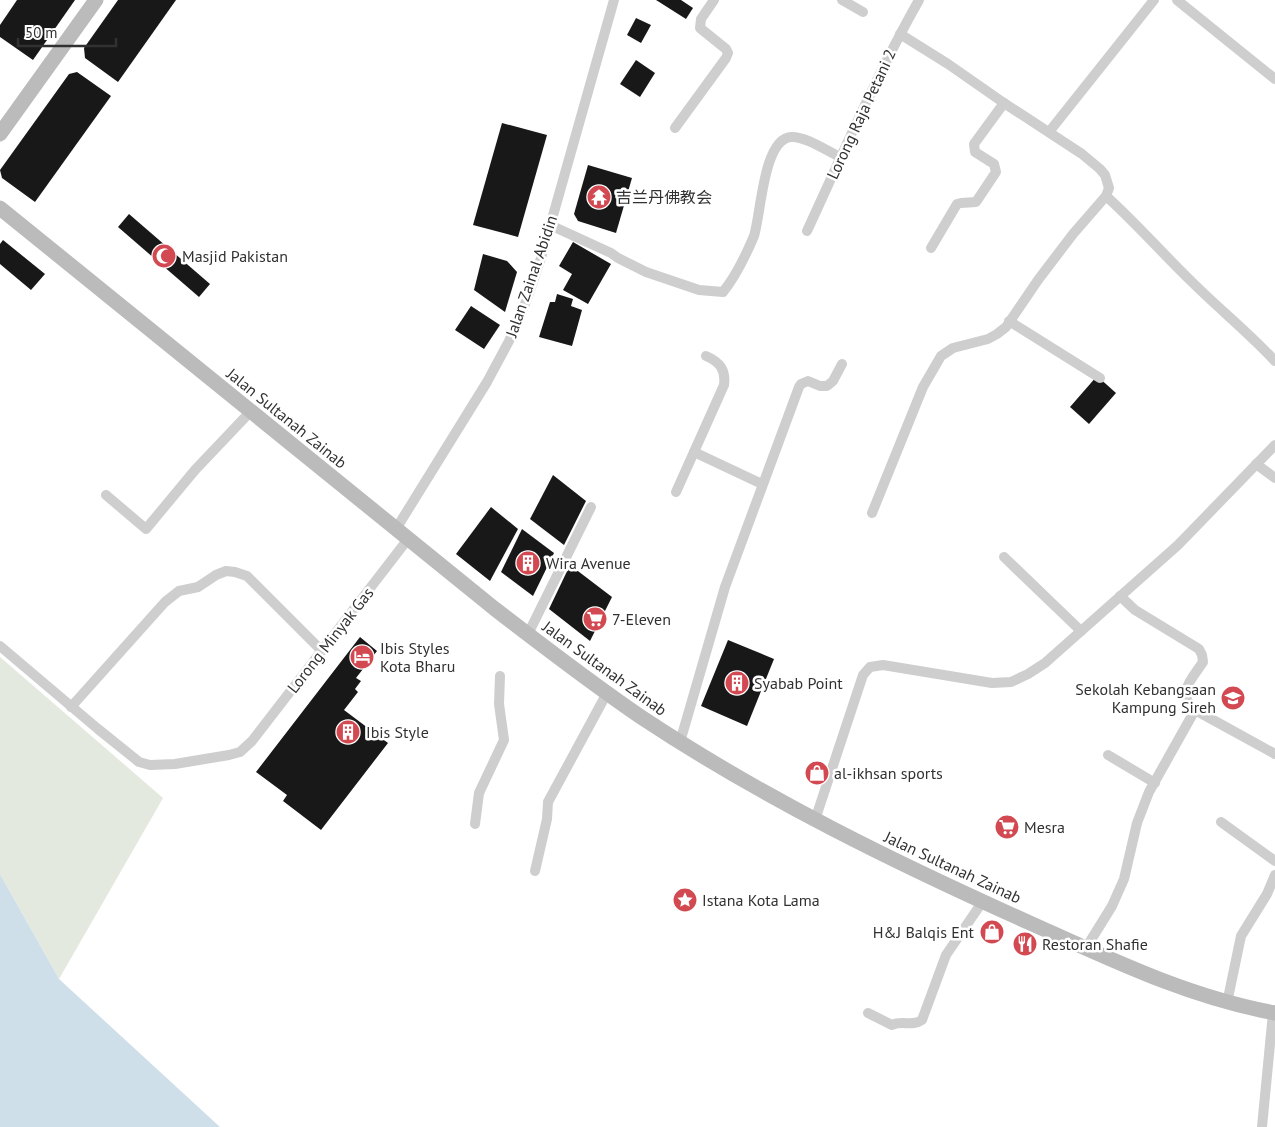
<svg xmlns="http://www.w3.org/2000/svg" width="1275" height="1127" font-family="'PT Sans','Noto Sans SC',sans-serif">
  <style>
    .green { fill: #e3e9de }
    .water { fill: #cfdfe9 }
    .building { fill: #181818 }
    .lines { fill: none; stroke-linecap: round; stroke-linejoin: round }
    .minor { stroke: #cecece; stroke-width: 10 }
    .secondary { stroke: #bbb; stroke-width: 15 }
    .labels { text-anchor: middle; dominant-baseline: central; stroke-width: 5; stroke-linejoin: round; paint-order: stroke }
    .street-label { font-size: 16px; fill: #313131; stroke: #fff }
    .poi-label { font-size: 16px; fill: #313131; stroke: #fff; text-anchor: start }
  </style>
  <rect width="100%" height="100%" fill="#fff"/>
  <polygon class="green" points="0,657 163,798 59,979 0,874"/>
  <polygon class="water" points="0,874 59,979 220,1127 0,1127"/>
  <g class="building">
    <polygon points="17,0 75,0 33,60 0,37 0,25"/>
    <polygon points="118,0 176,0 118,82 85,58 84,48"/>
    <polygon points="656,0 681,0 693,8 686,19"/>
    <polygon points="636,18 651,25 641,43 627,35"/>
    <polygon points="636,60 655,73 640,97 620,84"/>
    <polygon points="77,72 111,96 35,202 2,178 0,170 69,74"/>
    <polygon points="502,123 547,135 518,237 473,225"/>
    <polygon points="588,165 632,178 616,233 578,221 574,214"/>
    <polygon points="129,214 210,284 199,297 118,227"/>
    <polygon points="3,240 45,274 31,290 0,264 0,244"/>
    <polygon points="573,242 611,264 588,304 563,290 572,274 559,266"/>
    <polygon points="483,254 507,261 517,272 505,312 474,290"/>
    <polygon points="557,294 573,299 571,306 582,310 572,346 539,337 550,302 555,302"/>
    <polygon points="471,306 500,325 484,349 455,330"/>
    <polygon points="1097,376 1116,393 1089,424 1070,407"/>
    <polygon points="553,475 586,501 564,545 530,519"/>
    <polygon points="491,507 518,529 490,581 456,554"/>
    <polygon points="522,529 554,553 533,596 501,572"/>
    <polygon points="570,565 612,597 590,641 549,609"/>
    <polygon points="360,637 377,651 356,678 361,681 355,689 358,692 344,710 388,743 321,830 283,801 287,795 256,772"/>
    <polygon points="728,640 774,659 747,726 701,706"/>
  </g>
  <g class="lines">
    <g class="minor">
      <polyline points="842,0 863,12"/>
      <polyline points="1177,0 1275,79"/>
      <polyline points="675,128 726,58 728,53 726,49 700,28 701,19 714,0"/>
      <polyline points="1049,132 1154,0"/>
      <path d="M1106 196C1136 223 1162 253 1191 281 1218 308 1248 332 1275 361"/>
      <path d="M550 225 611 253 618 258 646 272 699 290 723 292C736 276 746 255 754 236 761 215 763 139 791 137 805 136 827 151 840 157"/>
      <path d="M807 231C843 153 877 74 919 0"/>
      <polyline points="931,248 957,204 961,203 976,202 996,172 994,164 975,152 974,144 1004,103"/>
      <polyline points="1009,321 1100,378"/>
      <path d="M706 356C720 362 726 370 724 385L694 452 762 484"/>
      <polyline points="1256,464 1275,478"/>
      <polyline points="676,492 694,452"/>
      <polyline points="106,495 146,529 195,470 251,411"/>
      <polyline points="872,513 923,387 941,356 953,348 988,339 997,334 1006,327 1038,280 1073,234 1106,196 1109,188 1105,175 1100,169 1082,154 1004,103 948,64 900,34"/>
      <polyline points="396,529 487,382 509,341 527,299 541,258 614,0"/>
      <polyline points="1004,557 1081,631"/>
      <path d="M1120 596 1135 610 1199 649 1202 655 1203 662C1192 679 1175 694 1195 710L1275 754"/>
      <polyline points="528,634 591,507"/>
      <polyline points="0,646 98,729 139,762 150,765 175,764 229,755 240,752 252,741 408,539"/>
      <polyline points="71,707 165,602 179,591 198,587 216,575 226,571 235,572 247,576 322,651"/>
      <polyline points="680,742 725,587 799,387 801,384 808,381 820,386 827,386 833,381 842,364"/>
      <polyline points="1108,755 1155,783"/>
      <polyline points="815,820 863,675 870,667 883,665 992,683 1011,682 1028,674 1045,663 1178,545 1275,445"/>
      <polyline points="1221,822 1275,861"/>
      <polyline points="475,824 479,793 504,740 499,704 500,676"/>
      <polyline points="535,871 547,819 548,802 607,693"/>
      <polyline points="1086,948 1112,906 1124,879 1137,823 1149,792 1195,710"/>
      <polyline points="1227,1003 1241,936 1267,894 1275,875"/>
      <path d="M868 1013 892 1025C903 1020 912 1027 922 1020L946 955 983 901"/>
      <polyline points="1262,1127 1273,1013"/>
    </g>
    <g class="secondary">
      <polyline points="0,134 96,0"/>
      <path d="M0 208 495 609C543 646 591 683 641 717 763 798 896 863 1030 923 1110 959 1188 997 1275 1013"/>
    </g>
  </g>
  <defs>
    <symbol id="temple-disc" viewBox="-11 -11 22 22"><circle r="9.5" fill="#d24951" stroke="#fff"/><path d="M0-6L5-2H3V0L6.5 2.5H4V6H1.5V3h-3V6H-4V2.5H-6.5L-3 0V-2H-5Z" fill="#fff"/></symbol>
    <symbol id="mosque-disc" viewBox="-11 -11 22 22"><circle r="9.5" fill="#d24951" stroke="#fff"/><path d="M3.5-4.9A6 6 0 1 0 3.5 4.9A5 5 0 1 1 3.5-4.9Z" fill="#fff"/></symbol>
    <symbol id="building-disc" viewBox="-11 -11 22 22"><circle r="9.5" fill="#d24951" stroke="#fff"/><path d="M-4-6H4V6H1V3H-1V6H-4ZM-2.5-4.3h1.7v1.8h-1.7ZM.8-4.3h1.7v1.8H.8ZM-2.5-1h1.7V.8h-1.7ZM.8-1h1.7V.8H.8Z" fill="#fff"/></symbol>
    <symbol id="supermarket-disc" viewBox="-11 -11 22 22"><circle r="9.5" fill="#d24951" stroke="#fff"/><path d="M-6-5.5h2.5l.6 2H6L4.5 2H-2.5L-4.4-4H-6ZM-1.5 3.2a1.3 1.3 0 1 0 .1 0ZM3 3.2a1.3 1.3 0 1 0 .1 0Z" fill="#fff"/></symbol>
    <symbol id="hotel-disc" viewBox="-11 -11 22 22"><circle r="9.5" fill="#d24951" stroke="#fff"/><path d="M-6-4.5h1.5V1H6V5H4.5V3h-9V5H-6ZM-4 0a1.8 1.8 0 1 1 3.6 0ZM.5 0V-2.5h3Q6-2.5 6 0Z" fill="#fff"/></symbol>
    <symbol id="school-disc" viewBox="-11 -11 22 22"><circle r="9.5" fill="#d24951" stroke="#fff"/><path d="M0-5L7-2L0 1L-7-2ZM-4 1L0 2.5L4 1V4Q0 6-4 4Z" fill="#fff"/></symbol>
    <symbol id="shop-disc" viewBox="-11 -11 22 22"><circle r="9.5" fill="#d24951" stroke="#fff"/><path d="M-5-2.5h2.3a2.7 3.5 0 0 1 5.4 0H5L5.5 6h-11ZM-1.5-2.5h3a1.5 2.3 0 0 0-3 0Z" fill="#fff"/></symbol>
    <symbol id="sight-disc" viewBox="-11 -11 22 22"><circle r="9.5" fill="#d24951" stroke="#fff"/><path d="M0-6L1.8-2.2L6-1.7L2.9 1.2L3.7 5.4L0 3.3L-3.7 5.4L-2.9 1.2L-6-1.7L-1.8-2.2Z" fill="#fff"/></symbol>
    <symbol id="restaurant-disc" viewBox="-11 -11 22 22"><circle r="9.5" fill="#d24951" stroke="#fff"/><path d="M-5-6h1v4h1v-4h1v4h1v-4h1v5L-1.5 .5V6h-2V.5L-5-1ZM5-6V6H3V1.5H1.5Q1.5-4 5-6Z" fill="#fff"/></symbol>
  </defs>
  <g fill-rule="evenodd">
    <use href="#temple-disc" x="585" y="183" width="28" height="28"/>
    <use href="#mosque-disc" x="150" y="242" width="28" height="28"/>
    <use href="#building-disc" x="514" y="549" width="28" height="28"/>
    <use href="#supermarket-disc" x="581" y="605" width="28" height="28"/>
    <use href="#hotel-disc" x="348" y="643" width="28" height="28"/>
    <use href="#building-disc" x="723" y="669" width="28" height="28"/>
    <use href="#school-disc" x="1219" y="684" width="28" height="28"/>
    <use href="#building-disc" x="334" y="718" width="28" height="28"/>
    <use href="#shop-disc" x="803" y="759" width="28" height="28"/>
    <use href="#supermarket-disc" x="993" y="813" width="28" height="28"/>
    <use href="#sight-disc" x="671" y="886" width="28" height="28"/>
    <use href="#shop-disc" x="978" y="918" width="28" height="28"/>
    <use href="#restaurant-disc" x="1011" y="930" width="28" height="28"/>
  </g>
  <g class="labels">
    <g class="street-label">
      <text transform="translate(861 114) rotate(-65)">Lorong Raja Petani 2</text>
      <text transform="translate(531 276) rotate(-71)">Jalan Zainal Abidin</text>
      <text transform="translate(287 418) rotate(39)">Jalan Sultanah Zainab</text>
      <text transform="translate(330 640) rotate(-52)">Lorong Minyak Gas</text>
      <text transform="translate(605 668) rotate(36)">Jalan Sultanah Zainab</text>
      <text transform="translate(953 867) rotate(25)">Jalan Sultanah Zainab</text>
    </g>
    <g class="poi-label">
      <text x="616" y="197">吉兰丹佛教会</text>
      <text x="182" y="256">Masjid Pakistan</text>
      <text x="546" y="563">Wira Avenue</text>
      <text x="612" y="619">7-Eleven</text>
      <text x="380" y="648">Ibis Styles<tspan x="380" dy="18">Kota Bharu</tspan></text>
      <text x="754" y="683">Syabab Point</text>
      <text x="1216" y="689" text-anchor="end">Sekolah Kebangsaan<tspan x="1216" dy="18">Kampung Sireh</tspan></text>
      <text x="366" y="732">Ibis Style</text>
      <text x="834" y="773">al-ikhsan sports</text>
      <text x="1024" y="827">Mesra</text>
      <text x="702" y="900">Istana Kota Lama</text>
      <text x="974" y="932" text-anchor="end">H&amp;J Balqis Ent</text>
      <text x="1042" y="944">Restoran Shafie</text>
    </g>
  </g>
  <path d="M18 38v8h98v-8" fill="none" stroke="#313131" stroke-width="2.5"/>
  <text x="25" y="38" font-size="15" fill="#313131" stroke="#ffffff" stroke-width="4" paint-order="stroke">50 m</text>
</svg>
